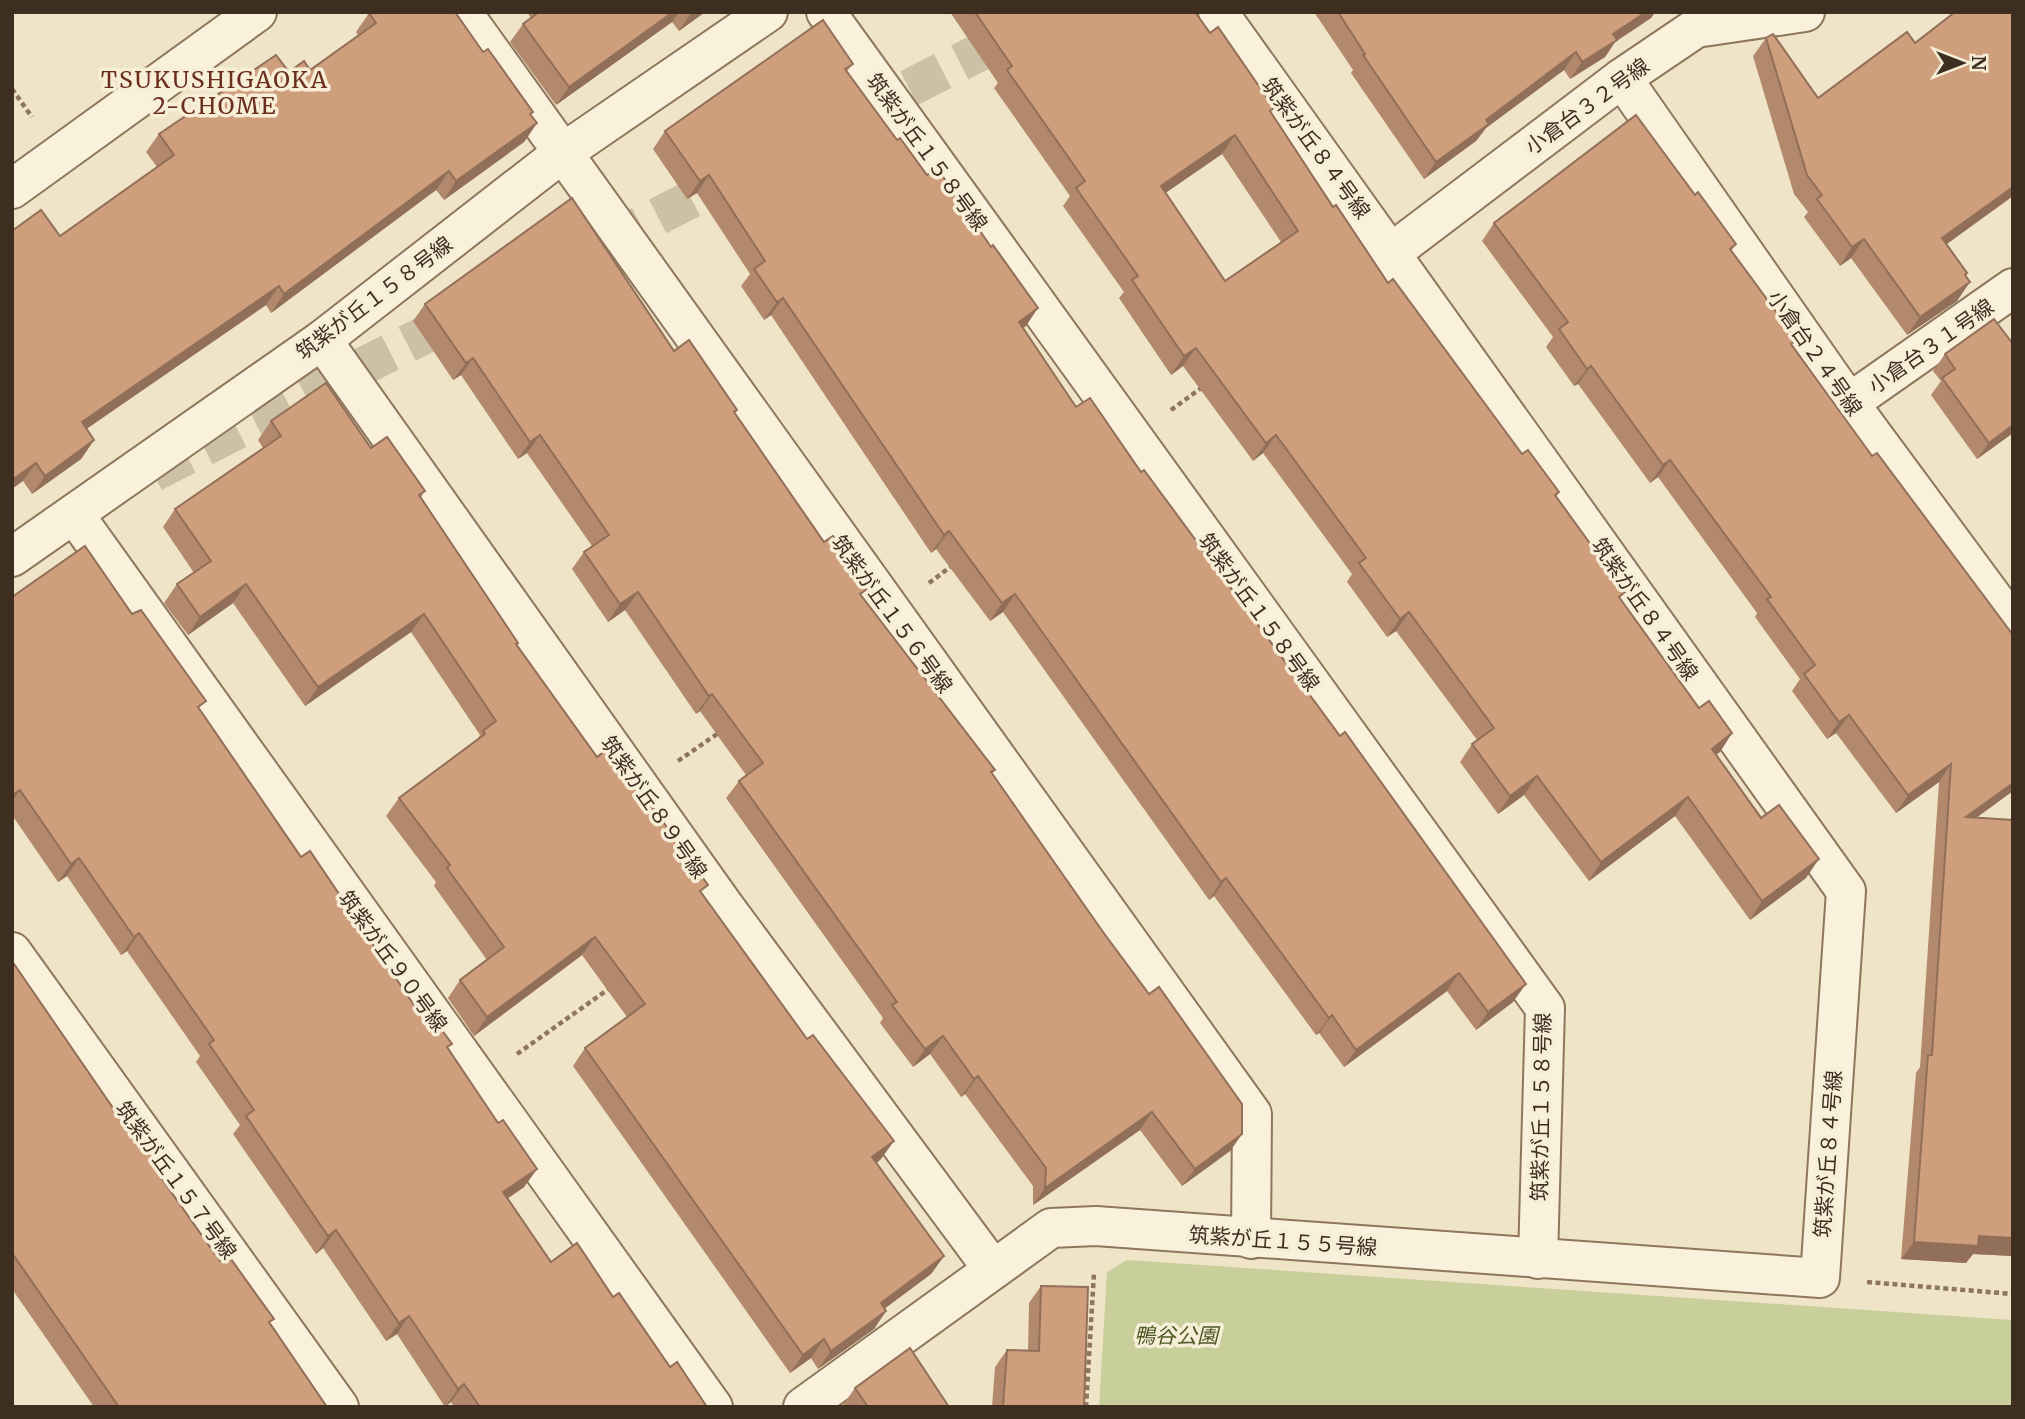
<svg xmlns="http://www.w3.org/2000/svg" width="2025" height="1419" font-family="Merriweather,'Noto Sans JP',serif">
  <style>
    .green { fill: #c9cf9b }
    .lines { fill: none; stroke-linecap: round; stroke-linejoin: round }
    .minor-tunnel { stroke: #ccc0a6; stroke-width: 38; stroke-dasharray: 38 19; stroke-linecap: butt }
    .minor-casing { stroke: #8d765c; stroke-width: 42 }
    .path { stroke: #8d765c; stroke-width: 4.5; stroke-dasharray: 5 3.5; stroke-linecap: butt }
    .minor { stroke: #faf1dc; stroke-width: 38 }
    .wall { fill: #b2896c; fill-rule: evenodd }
    .shaded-wall { fill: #916f58 }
    .building { fill: #cf9f7d; stroke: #916f58; stroke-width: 2; fill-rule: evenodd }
    .labels { text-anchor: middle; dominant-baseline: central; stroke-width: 7; stroke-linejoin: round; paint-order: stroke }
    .street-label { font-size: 21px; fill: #3d2e20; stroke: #f7eed8 }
    .park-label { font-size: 21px; font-style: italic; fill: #4d5a26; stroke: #f7eed8 }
    .neighbourhood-label { font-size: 23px; letter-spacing: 2px; fill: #6b2e1e; stroke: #f7eed8 }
  </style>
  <rect width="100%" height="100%" fill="#f0e4c8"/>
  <polygon class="green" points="1127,1260 2013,1320 2013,1407 1099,1407 1107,1272"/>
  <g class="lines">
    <g class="minor-tunnel">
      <polyline points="858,114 1059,12"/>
      <polyline points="556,268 745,172"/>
      <polyline points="153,473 468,313"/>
    </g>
    <defs>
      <g id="minor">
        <polyline points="462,12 1252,1114 1251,1239"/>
        <polyline points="826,12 1545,1008 1538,1259"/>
        <polyline points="1622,78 1849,403 2013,625"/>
        <polyline points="12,189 257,12"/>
        <polyline points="1391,253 1622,78 1696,28 1805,12"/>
        <polyline points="322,340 724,906 992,1268"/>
        <polyline points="1849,403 2013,288"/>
        <polyline points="74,514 713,1407"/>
        <polyline points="12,557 322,340 561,154 768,12"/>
        <polyline points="12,952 339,1407"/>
        <polyline points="803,1407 1051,1228 1096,1226 1820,1278 1846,891 1218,12"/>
      </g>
    </defs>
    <use href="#minor" class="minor-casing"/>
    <g class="path">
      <polyline points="12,89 32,117"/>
      <polyline points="1171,410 1204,386"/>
      <polyline points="929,583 953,565"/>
      <polyline points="678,761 720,732"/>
      <polyline points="517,1054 610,988"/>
      <polyline points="1867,1282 2013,1294"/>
      <polyline points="1086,1407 1094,1273"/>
    </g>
    <use href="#minor" class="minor"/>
  </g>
  <g class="wall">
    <polygon points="527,12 705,12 679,31 672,22 556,105 510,42 523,24 531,18"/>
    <path d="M950 12H1195L1271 113 1333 207 1388 283 1522 454 1559 492 1556 497 1620 599 1699 708 1732 733 1720 752 1716 754 1806 878 1750 920 1675 816 1589 881 1524 795 1498 814 1460 762 1472 744 1477 740 1396 631 1387 637 1347 582 1352 574 1263 453 1253 461 1183 366 1171 375 1119 298 1124 292 1063 206 1070 196 994 88 998 83ZM1222 154 1281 242 1225 281 1165 193Z"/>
    <polygon points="1314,12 1655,12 1651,18 1615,42 1605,57 1570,79 1564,70 1486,128 1476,141 1424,179 1351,73 1353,70"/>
    <polygon points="369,13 483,52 537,123 524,142 444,200 436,190 271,313 266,305 86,429 94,440 81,459 32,494 23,481 60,236 157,167 146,152 159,134 289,72 310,70 358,35 356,32"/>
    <polygon points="1766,38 1818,98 2013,196 1946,244 1967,273 1957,301 1907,335 1851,258 1840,266 1804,217 1808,212 1794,194 1753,56"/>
    <polygon points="853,64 847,71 1026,326 1023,328 1076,407 1141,472 1513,1002 1476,1030 1447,991 1344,1067 1319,1033 1316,1035 1214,896 1209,900 1003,612 990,621 936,549 931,553 771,315 764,320 741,286 750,274 697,193 687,199 653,149 665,131"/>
    <polygon points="1695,195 1736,244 1731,251 1792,346 1872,456 2013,635 2013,791 1977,817 2013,820 2013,1256 1973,1254 1966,1263 1901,1259 1916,1073 1920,1067 1939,782 1896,813 1836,733 1827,739 1792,691 1800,679 1755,617 1757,613 1658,477 1650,483 1578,384 1574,386 1546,347 1553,337 1482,241 1494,223"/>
    <polygon points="425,304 674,351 734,414 862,597 995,770 992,773 1242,1134 1230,1151 1182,1186 1140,1130 1033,1205 1033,1186 965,1094 961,1097 930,1054 913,1067 880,1023 883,1018 726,798 739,781 746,775 700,711 696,714 625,610 608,622 572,569 584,552 592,546 527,453 518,459 461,375 453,380 413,321"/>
    <polygon points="2013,344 2013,433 1977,459 1931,395 1941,381 1933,371 1945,354"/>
    <polygon points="271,421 371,448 425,491 421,497 518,643 517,645 597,757 702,894 881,1159 877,1163 944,1256 931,1274 885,1308 886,1311 874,1329 818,1369 811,1358 790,1373 573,1066 585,1048 627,1017 582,955 474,1036 448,998 460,980 487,960 434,886 436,882 386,816 399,798 477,740 480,735 411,632 305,706 233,603 188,635 164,603 177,584 194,573 163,527 175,509 263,448 258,440"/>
    <polygon points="12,597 200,710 301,857 418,1011 448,1048 498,1123 537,1169 524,1187 508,1198 551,1262 613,1297 670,1367 707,1407 454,1407 451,1402 445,1407 397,1334 386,1341 323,1248 316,1254 233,1134 240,1125 196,1062 200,1056 127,951 121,955 67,876 58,882 12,815"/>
    <polygon points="12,961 220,1261 270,1324 327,1407 94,1407 12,1289"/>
    <polygon points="1041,1286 1084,1407 992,1407 995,1367 1007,1350 1028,1351 1029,1303"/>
    <polygon points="855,1388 949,1407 844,1407 843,1405"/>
  </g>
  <g class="shaded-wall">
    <polygon points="673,12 679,12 672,22 556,105 569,87"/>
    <polygon points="692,12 705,12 679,31"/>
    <polygon points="1646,12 1655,12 1651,18 1615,42 1605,57 1570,79 1582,62 1613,34"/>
    <polygon points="1576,52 1564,70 1486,128 1476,141 1424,179 1436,162 1486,120"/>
    <polygon points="537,123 524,142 444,200 456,181"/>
    <polygon points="1235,135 1222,154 1148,205 1161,186"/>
    <polygon points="449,171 436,190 271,313 284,294"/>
    <polygon points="709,175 697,193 687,199 700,181"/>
    <polygon points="2013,187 2013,196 1929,257 1942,238"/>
    <polygon points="1864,239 1851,258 1840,266 1852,247"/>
    <polygon points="1970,282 1957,301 1907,335 1920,317"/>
    <polygon points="279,286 266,305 69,441 82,422"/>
    <polygon points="783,298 771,315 764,320 777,302"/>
    <polygon points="1038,308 1026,326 1006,340 1019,322"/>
    <polygon points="1196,348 1183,366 1171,375 1184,356"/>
    <polygon points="473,358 461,375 453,380 466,363"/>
    <polygon points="1591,366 1578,384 1574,386 1587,369"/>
    <polygon points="2013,425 2013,433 1977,459 1989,443"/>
    <polygon points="540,435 527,453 518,459 530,442"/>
    <polygon points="1276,435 1263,453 1253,461 1266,443"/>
    <polygon points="94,440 81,459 32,494 45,476"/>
    <polygon points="1670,460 1658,477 1650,483 1663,465"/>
    <polygon points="36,463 23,481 12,489 12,480"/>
    <polygon points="949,531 936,549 931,553 944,535"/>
    <polygon points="246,584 233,603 188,635 200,617"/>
    <polygon points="638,592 625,610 608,622 620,604"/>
    <polygon points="1015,594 1003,612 990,621 1002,603"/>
    <polygon points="1409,612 1396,631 1387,637 1400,619"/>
    <polygon points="424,614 411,632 305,706 318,687"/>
    <polygon points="712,694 700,711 696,714 709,696"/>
    <polygon points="1849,715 1836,733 1827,739 1839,722"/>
    <polygon points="1732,733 1720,752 1699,767 1712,749"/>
    <polygon points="1951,764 1939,782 1896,813 1908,795"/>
    <polygon points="1537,776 1524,795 1498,814 1510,796"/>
    <polygon points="2013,783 2013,791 1954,834 1966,817"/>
    <polygon points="20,790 12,801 12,795"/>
    <polygon points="1688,797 1675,816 1589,881 1601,862"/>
    <polygon points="79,858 67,876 58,882 71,864"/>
    <polygon points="1819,859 1806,878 1750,920 1762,901"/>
    <polygon points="1226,878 1214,896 1209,900 1221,882"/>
    <polygon points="139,933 127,951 121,955 134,937"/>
    <polygon points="595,937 582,955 474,1036 487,1017"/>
    <polygon points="1459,973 1447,991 1344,1067 1356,1050"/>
    <polygon points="1526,984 1513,1002 1476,1030 1488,1012"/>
    <polygon points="1332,1015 1319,1033 1316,1035 1329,1018"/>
    <polygon points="943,1036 930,1054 913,1067 925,1049"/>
    <polygon points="978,1076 965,1094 961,1097 974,1079"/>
    <polygon points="1152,1112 1140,1130 1033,1205 1045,1188"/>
    <polygon points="1242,1134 1230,1151 1182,1186 1195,1169"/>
    <polygon points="894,1141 881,1159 860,1175 872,1157"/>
    <polygon points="537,1169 524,1187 491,1210 503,1192"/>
    <polygon points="336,1230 323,1248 316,1254 328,1236"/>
    <polygon points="1979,1236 2013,1238 2013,1256 1973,1254 1966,1263 1901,1259 1914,1242"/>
    <polygon points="944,1256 931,1274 868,1321 881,1303"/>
    <polygon points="886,1311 874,1329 818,1369 831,1351"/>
    <polygon points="409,1316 397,1334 386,1341 399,1323"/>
    <polygon points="824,1339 811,1358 790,1373 803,1355"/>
    <polygon points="464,1384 451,1402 445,1407 458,1389"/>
  </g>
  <g class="building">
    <polygon points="371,12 455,12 483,52 488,49 533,112 530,114 537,123 456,181 449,171 284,294 279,286 82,422 94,440 45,476 36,463 12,480 12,231 41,210 60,236 174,155 159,134 276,55 289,72 304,61 310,70 376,23 369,13"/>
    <polygon points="539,12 673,12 569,87 523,24"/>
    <path d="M975 12H1195L1210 33 1218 27 1274 108 1270 111 1333 207 1336 205 1388 283 1393 279 1522 454 1528 450 1559 492 1555 495 1625 592 1619 597 1699 708 1709 701 1732 733 1712 749 1761 818 1779 805 1819 859 1762 901 1688 797 1601 862 1537 776 1510 796 1472 744 1494 728 1409 612 1400 619 1359 563 1366 558 1276 435 1266 443 1196 348 1184 356 1132 280 1138 276 1076 188 1085 181 1007 70 1012 66ZM1235 135 1298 231 1225 281 1161 186Z"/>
    <polygon points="1338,12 1646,12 1613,34 1617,40 1582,62 1576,52 1486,120 1489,124 1436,162 1363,55 1365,54"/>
    <polygon points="1955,12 2013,12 2013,187 1942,238 1967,273 1965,275 1970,282 1920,317 1864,239 1852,247 1817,199 1822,195 1807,175 1766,38 1773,34 1818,98 1907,32 1915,43"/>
    <polygon points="823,20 853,64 845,69 897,140 900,138 927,175 937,168 991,247 993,245 1038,308 1019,322 1076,407 1090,398 1141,472 1144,470 1340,736 1345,732 1526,984 1488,1012 1459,973 1356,1050 1332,1015 1329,1018 1226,878 1221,882 1015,594 1002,603 949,531 944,535 783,298 777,302 754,269 765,261 709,175 700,181 665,131"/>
    <polygon points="1636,115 1695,195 1698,192 1736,244 1730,249 1797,340 1791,344 1872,456 1877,453 2013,635 2013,783 1966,817 2013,820 2013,1238 1979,1236 1978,1246 1914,1242 1928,1055 1932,1055 1951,764 1908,795 1849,715 1839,722 1804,674 1815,665 1767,599 1771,597 1670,460 1663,465 1591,366 1587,369 1559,329 1568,322 1494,223"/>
    <polygon points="572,198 674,351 689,340 737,410 734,412 824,542 833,536 869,588 860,594 995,770 991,772 1103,932 1149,994 1159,987 1242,1104 1242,1134 1195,1169 1152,1112 1045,1188 1046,1168 978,1076 974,1079 943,1036 925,1049 892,1005 897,1002 739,781 763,763 712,694 709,696 638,592 620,604 584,552 609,535 540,435 530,442 473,358 466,363 425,304"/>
    <polygon points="1994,319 2013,344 2013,425 1989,443 1942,378 1955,369 1945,354"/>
    <polygon points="326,383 371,448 387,437 425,491 419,495 518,643 516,644 597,757 610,747 708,885 700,891 807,1039 813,1035 894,1141 872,1157 944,1256 881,1303 886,1311 831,1351 824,1339 803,1355 585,1048 645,1004 595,937 487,1017 460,980 504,947 447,868 450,865 399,798 485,734 483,731 496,721 424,614 318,687 246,584 200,617 177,584 211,561 175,509 281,436 271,421"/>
    <polygon points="85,546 132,614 141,610 206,701 198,707 301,857 310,851 418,1011 425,1007 452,1044 447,1047 498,1123 503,1120 537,1169 503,1192 551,1262 577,1243 613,1297 619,1293 670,1367 677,1362 707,1407 480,1407 464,1384 458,1389 409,1316 399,1323 336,1230 328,1236 246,1116 254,1110 209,1044 214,1040 139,933 134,937 79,858 71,864 20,790 12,795 12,597"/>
    <polygon points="12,961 113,1108 120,1104 165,1167 157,1172 220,1261 228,1255 274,1319 269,1322 327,1407 119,1407 12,1253"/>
    <polygon points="1041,1286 1088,1287 1084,1407 1003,1407 1007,1350 1039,1351"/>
    <polygon points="910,1348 949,1407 868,1407 855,1388"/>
  </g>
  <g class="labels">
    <g class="street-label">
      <text transform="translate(1587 106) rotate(-36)">小倉台３２号線</text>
      <text transform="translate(1316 148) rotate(54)">筑紫が丘８４号線</text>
      <text transform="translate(927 152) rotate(54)">筑紫が丘１５８号線</text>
      <text transform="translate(374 298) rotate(-37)">筑紫が丘１５８号線</text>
      <text transform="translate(1931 346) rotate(-35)">小倉台３１号線</text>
      <text transform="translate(1815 353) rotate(55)">小倉台２４号線</text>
      <text transform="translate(1645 609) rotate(55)">筑紫が丘８４号線</text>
      <text transform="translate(1259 612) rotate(54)">筑紫が丘１５８号線</text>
      <text transform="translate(892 614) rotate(54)">筑紫が丘１５６号線</text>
      <text transform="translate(654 807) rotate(55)">筑紫が丘８９号線</text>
      <text transform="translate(393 961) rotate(54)">筑紫が丘９０号線</text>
      <text transform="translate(1541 1107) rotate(-89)">筑紫が丘１５８号線</text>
      <text transform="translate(1828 1154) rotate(-86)">筑紫が丘８４号線</text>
      <text transform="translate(176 1180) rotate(54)">筑紫が丘１５７号線</text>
      <text transform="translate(1283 1241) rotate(4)">筑紫が丘１５５号線</text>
    </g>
    <g class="park-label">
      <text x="1176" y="1335">鴨谷公園</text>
    </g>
    <g class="neighbourhood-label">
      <text x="215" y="79">TSUKUSHIGAOKA<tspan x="215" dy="26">2-CHOME</tspan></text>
    </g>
  </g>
  <rect width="2025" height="1419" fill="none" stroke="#3d2e20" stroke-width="28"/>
  <g transform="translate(1962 63) rotate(90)" stroke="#f7eed8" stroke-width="5" paint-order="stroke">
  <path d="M0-5L12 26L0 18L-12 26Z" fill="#3d2e20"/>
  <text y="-10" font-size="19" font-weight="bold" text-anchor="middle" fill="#3d2e20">N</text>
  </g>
</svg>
